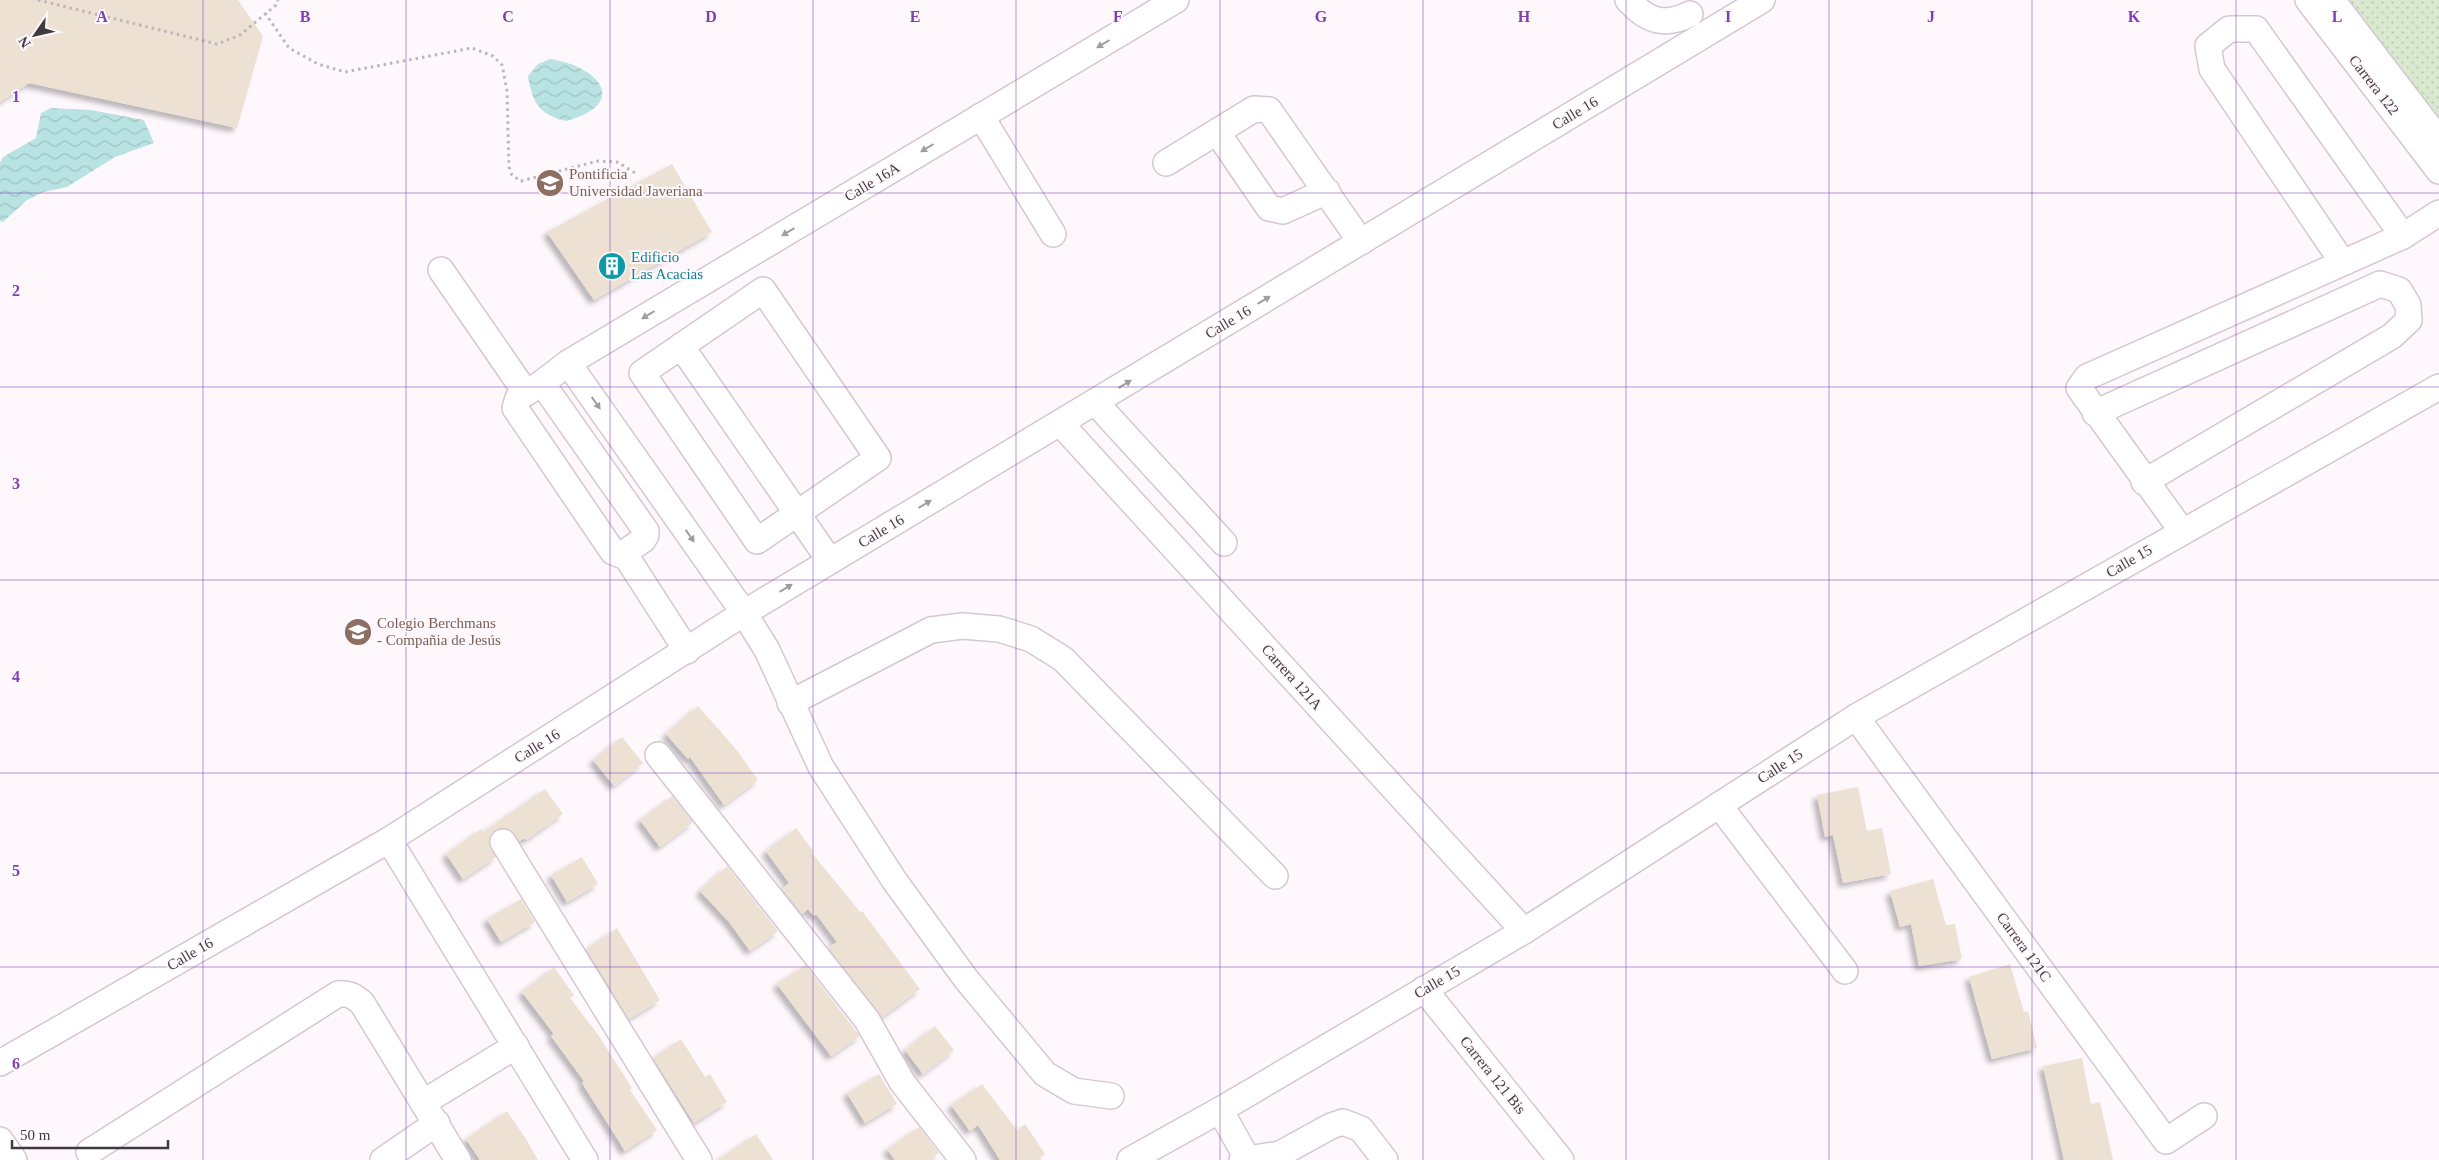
<svg xmlns="http://www.w3.org/2000/svg" width="2439" height="1160" font-family="Georgia,serif">
  <style>
    .grass { fill: url(#grass-dots) }
    .water { fill: url(#water-waves) }
    .building { fill: #ece1d3; filter: url(#shadow) }
    .lines { fill: none; stroke-linecap: round; stroke-linejoin: round }
    .minor-casing { stroke: #d4c7d3; stroke-width: 28 }
    .path { stroke: #bcb6bb; stroke-width: 3; stroke-dasharray: 2.5 4; stroke-linecap: butt }
    .minor { stroke: #fff; stroke-width: 25 }
    .oneway { fill: #a09c9f }
    .grid { fill: none; stroke: #7e3fb4; stroke-width: 1; stroke-opacity: 0.55 }
    .labels { text-anchor: middle; dominant-baseline: central; stroke-width: 4; stroke-linejoin: round; paint-order: stroke }
    .street-label { font-size: 15px; fill: #403a3f; stroke: #fef8fd }
    .education-label { font-size: 15px; fill: #785e54; stroke: #fef8fd; text-anchor: start }
    .culture-label { font-size: 15px; fill: #0d838f; stroke: #fef8fd; text-anchor: start }
    .grid-label { font-size: 16px; text-anchor: middle; font-weight: bold; fill: #7e3fb4; stroke: #fef8fd; stroke-width: 4; stroke-linejoin: round; paint-order: stroke }
  </style>
  <defs>
    <pattern id="grass-dots" width="8" height="8" patternUnits="userSpaceOnUse" patternTransform="scale(1.25)"><rect width="8" height="8" fill="#d8e9cf"/><path d="M2 2h.1M6 6h.1" fill="none" stroke="#bac9b3" stroke-width="1.8" stroke-linecap="round"/></pattern>
    <pattern id="water-waves" width="16" height="10" patternUnits="userSpaceOnUse" patternTransform="scale(1.25)"><rect width="16" height="10" fill="#b9e2e2"/><path d="M0 5q4-4 8 0t8 0" fill="none" stroke="#a0c3c3"/></pattern>
    <filter id="shadow"><feDropShadow dx="-4.5" dy="4.5" stdDeviation="2.5" flood-color="#0004"/></filter>
  </defs>
  <rect width="100%" height="100%" fill="#fef8fd"/>
  <polygon class="grass" points="2332,0 2439,0 2439,140"/>
  <g class="water">
    <path d="M550 59C598 66 631 103 566 121 539 115 532 102 528 76L538 64Z"/>
    <polygon points="51,108 91,110 144,120 154,143 115,157 67,187 43,192 27,200 3,222 0,221 0,163 3,157 36,138 41,113"/>
  </g>
  <g class="building">
    <polygon points="0,0 238,0 263,36 237,128 29,83 0,102"/>
    <polygon points="672,164 712,232 594,300 547,232"/>
    <polygon points="698,706 736,749 758,780 724,805 690,757 688,759 666,734"/>
    <polygon points="622,737 643,763 614,786 593,760"/>
    <polygon points="1858,787 1867,831 1882,828 1891,874 1843,883 1833,835 1825,837 1817,795"/>
    <polygon points="545,789 563,814 526,840 524,838 519,841 509,829 502,828 495,830 489,842 496,857 463,879 446,854 481,829 483,832"/>
    <polygon points="672,796 693,822 660,847 640,820"/>
    <polygon points="796,828 814,852 812,853 860,912 862,911 920,989 882,1017 828,948 837,942 816,914 814,916 808,909 802,914 782,889 789,883 766,851"/>
    <polygon points="582,857 598,884 567,902 551,875"/>
    <polygon points="727,866 778,931 750,951 729,922 700,891"/>
    <polygon points="1933,879 1946,925 1955,924 1962,959 1919,966 1911,924 1900,927 1890,891"/>
    <polygon points="521,899 535,922 501,942 487,919"/>
    <polygon points="617,928 660,1000 629,1019 586,949"/>
    <polygon points="2010,964 2024,1012 2028,1011 2037,1048 1992,1059 1969,977"/>
    <polygon points="805,965 860,1036 831,1056 777,984"/>
    <polygon points="554,967 574,995 570,998 599,1036 632,1088 630,1090 657,1130 625,1151 582,1083 584,1081 551,1036 554,1034 522,992"/>
    <polygon points="935,1026 954,1050 923,1074 905,1050"/>
    <polygon points="681,1039 705,1077 710,1074 727,1102 694,1123 653,1058"/>
    <polygon points="2082,1058 2091,1104 2100,1102 2113,1160 2064,1160 2043,1066"/>
    <polygon points="879,1074 897,1104 865,1123 847,1093"/>
    <polygon points="982,1084 1017,1130 1025,1124 1045,1154 1036,1160 1000,1160 978,1125 970,1131 951,1105"/>
    <polygon points="507,1111 526,1139 538,1160 480,1160 466,1139"/>
    <polygon points="919,1127 939,1153 930,1160 895,1160 887,1149"/>
    <polygon points="756,1134 773,1160 717,1160"/>
  </g>
  <g class="lines">
    <defs>
      <g id="minor">
        <path d="M1628 0C1647 21 1664 27 1690 14"/>
        <polyline points="2308,0 2439,171"/>
        <polyline points="2332,0 2439,140"/>
        <polyline points="981,116 1053,234"/>
        <polyline points="1217,132 1269,208 1283,211 1327,191"/>
        <polyline points="1166,163 1254,109 1269,110 1361,242"/>
        <polyline points="2343,263 2212,69 2208,46 2229,29 2256,29 2403,236"/>
        <polyline points="441,270 526,393"/>
        <polygon points="763,290 878,458 757,541 642,373"/>
        <polyline points="681,346 830,561"/>
        <polyline points="568,363 744,613 767,650 821,767 894,880 966,979 1045,1074 1074,1091 1111,1096"/>
        <polyline points="542,383 568,363 1176,0"/>
        <polygon points="542,383 646,531 646,535 643,540 621,555 613,552 515,408 518,398"/>
        <polyline points="1095,402 1224,543"/>
        <polyline points="2095,413 2380,284 2399,290 2408,305 2409,320 2392,336 2144,482"/>
        <polyline points="1060,423 1524,931"/>
        <polyline points="2182,531 2079,388 2087,377 2403,236 2439,213"/>
        <polyline points="624,553 687,651"/>
        <polyline points="790,703 931,630 962,626 999,629 1031,639 1063,659 1275,876"/>
        <polyline points="1856,717 2166,1141 2204,1116"/>
        <polyline points="658,755 867,1020 902,1082 963,1160"/>
        <polyline points="1719,805 1845,971"/>
        <polyline points="389,840 585,1160"/>
        <polyline points="503,842 699,1160"/>
        <polyline points="1424,989 1561,1160"/>
        <polyline points="0,1063 389,840 744,613 1762,0"/>
        <polyline points="424,1102 516,1046"/>
        <polyline points="1220,1110 1247,1158"/>
        <polyline points="0,1140 14,1160"/>
        <path d="M89 1152 338 994C349 993 354 996 362 1003L458 1160"/>
        <polyline points="383,1160 437,1123"/>
        <polyline points="1130,1160 1220,1110 1524,931 1856,717 2439,387"/>
        <polyline points="1242,1160 1280,1154 1331,1126 1343,1122 1361,1129 1385,1160"/>
      </g>
    </defs>
    <use href="#minor" class="minor-casing"/>
    <g class="path">
      <polyline points="38,0 217,44 240,35 276,5 278,0"/>
      <polyline points="265,13 289,48 318,64 345,72 472,48 493,56 502,65 507,91 509,167 512,175 521,181 598,161 617,162 637,174"/>
    </g>
    <use href="#minor" class="minor"/>
  </g>
  <defs><path id="oneway-solid" d="M-6-.8H1V-3.2L6.5 0L1 3.2V.8H-6Z" transform="scale(1.25)"/></defs>
  <g class="oneway">
    <use href="#oneway-solid" transform="translate(1103 44) rotate(149)"/>
    <use href="#oneway-solid" transform="translate(927 148) rotate(149)"/>
    <use href="#oneway-solid" transform="translate(788 232) rotate(149)"/>
    <use href="#oneway-solid" transform="translate(1264 300) rotate(-31)"/>
    <use href="#oneway-solid" transform="translate(648 315) rotate(149)"/>
    <use href="#oneway-solid" transform="translate(1125 384) rotate(-31)"/>
    <use href="#oneway-solid" transform="translate(596 403) rotate(55)"/>
    <use href="#oneway-solid" transform="translate(925 504) rotate(-31)"/>
    <use href="#oneway-solid" transform="translate(690 536) rotate(55)"/>
    <use href="#oneway-solid" transform="translate(786 588) rotate(-31)"/>
  </g>
  <path class="grid" d="M203 0V1160M406 0V1160M610 0V1160M813 0V1160M1016 0V1160M1220 0V1160M1423 0V1160M1626 0V1160M1829 0V1160M2032 0V1160M2236 0V1160M0 193H2439M0 387H2439M0 580H2439M0 773H2439M0 967H2439"/>
  <defs>
    <symbol id="university-disc" viewBox="-11 -11 22 22"><circle r="9.5" fill="#8d6e63" stroke="#fef8fd"/><path d="M0-5L7-2L0 1L-7-2ZM-4 1L0 2.5L4 1V4Q0 6-4 4Z" fill="#fff"/></symbol>
    <symbol id="building-disc" viewBox="-11 -11 22 22"><circle r="9.5" fill="#0f9aa8" stroke="#fef8fd"/><path d="M-4-6H4V6H1V3H-1V6H-4ZM-2.5-4.3h1.7v1.8h-1.7ZM.8-4.3h1.7v1.8H.8ZM-2.5-1h1.7V.8h-1.7ZM.8-1h1.7V.8H.8Z" fill="#fff"/></symbol>
    <symbol id="school-disc" viewBox="-11 -11 22 22"><circle r="9.5" fill="#8d6e63" stroke="#fef8fd"/><path d="M0-5L7-2L0 1L-7-2ZM-4 1L0 2.5L4 1V4Q0 6-4 4Z" fill="#fff"/></symbol>
  </defs>
  <g fill-rule="evenodd">
    <use href="#university-disc" x="534" y="167" width="32" height="32"/>
    <use href="#building-disc" x="596" y="250" width="32" height="32"/>
    <use href="#school-disc" x="342" y="616" width="32" height="32"/>
  </g>
  <g class="labels">
    <g class="street-label">
      <text transform="translate(2374 85) rotate(52)">Carrera 122</text>
      <text transform="translate(1575 113) rotate(-31)">Calle 16</text>
      <text transform="translate(872 182) rotate(-31)">Calle 16A</text>
      <text transform="translate(1228 322) rotate(-31)">Calle 16</text>
      <text transform="translate(881 531) rotate(-31)">Calle 16</text>
      <text transform="translate(2129 561) rotate(-30)">Calle 15</text>
      <text transform="translate(1292 677) rotate(48)">Carrera 121A</text>
      <text transform="translate(537 746) rotate(-32)">Calle 16</text>
      <text transform="translate(1780 766) rotate(-33)">Calle 15</text>
      <text transform="translate(2024 947) rotate(54)">Carrera 121C</text>
      <text transform="translate(190 954) rotate(-30)">Calle 16</text>
      <text transform="translate(1437 982) rotate(-30)">Calle 15</text>
      <text transform="translate(1493 1075) rotate(51)">Carrera 121 Bis</text>
    </g>
    <g class="education-label">
      <text x="569" y="174">Pontificia<tspan x="569" dy="17">Universidad Javeriana</tspan></text>
      <text x="377" y="623">Colegio Berchmans<tspan x="377" dy="17">- Compañia de Jesús</tspan></text>
    </g>
    <g class="culture-label">
      <text x="631" y="257">Edificio<tspan x="631" dy="17">Las Acacias</tspan></text>
    </g>
  </g>
  <g class="grid-label">
    <text x="102" y="22">A</text>
    <text x="305" y="22">B</text>
    <text x="508" y="22">C</text>
    <text x="711" y="22">D</text>
    <text x="915" y="22">E</text>
    <text x="1118" y="22">F</text>
    <text x="1321" y="22">G</text>
    <text x="1524" y="22">H</text>
    <text x="1728" y="22">I</text>
    <text x="1931" y="22">J</text>
    <text x="2134" y="22">K</text>
    <text x="2337" y="22">L</text>
    <text x="16" y="102">1</text>
    <text x="16" y="296">2</text>
    <text x="16" y="489">3</text>
    <text x="16" y="682">4</text>
    <text x="16" y="876">5</text>
    <text x="16" y="1069">6</text>
  </g>
  <g transform="translate(35 35) rotate(236)" stroke="#fef8fd" stroke-width="4" paint-order="stroke">
  <path d="M0-4L9 19L0 12L-9 19Z" fill="#403a3f"/>
  <text y="-8" font-size="14" font-weight="bold" text-anchor="middle" fill="#403a3f">N</text>
  </g>
  <path d="M12 1140v8h156v-8" fill="none" stroke="#403a3f" stroke-width="2.5"/>
  <text x="20" y="1140" font-size="15" fill="#403a3f" stroke="#fef8fd" stroke-width="4" paint-order="stroke">50 m</text>
</svg>
